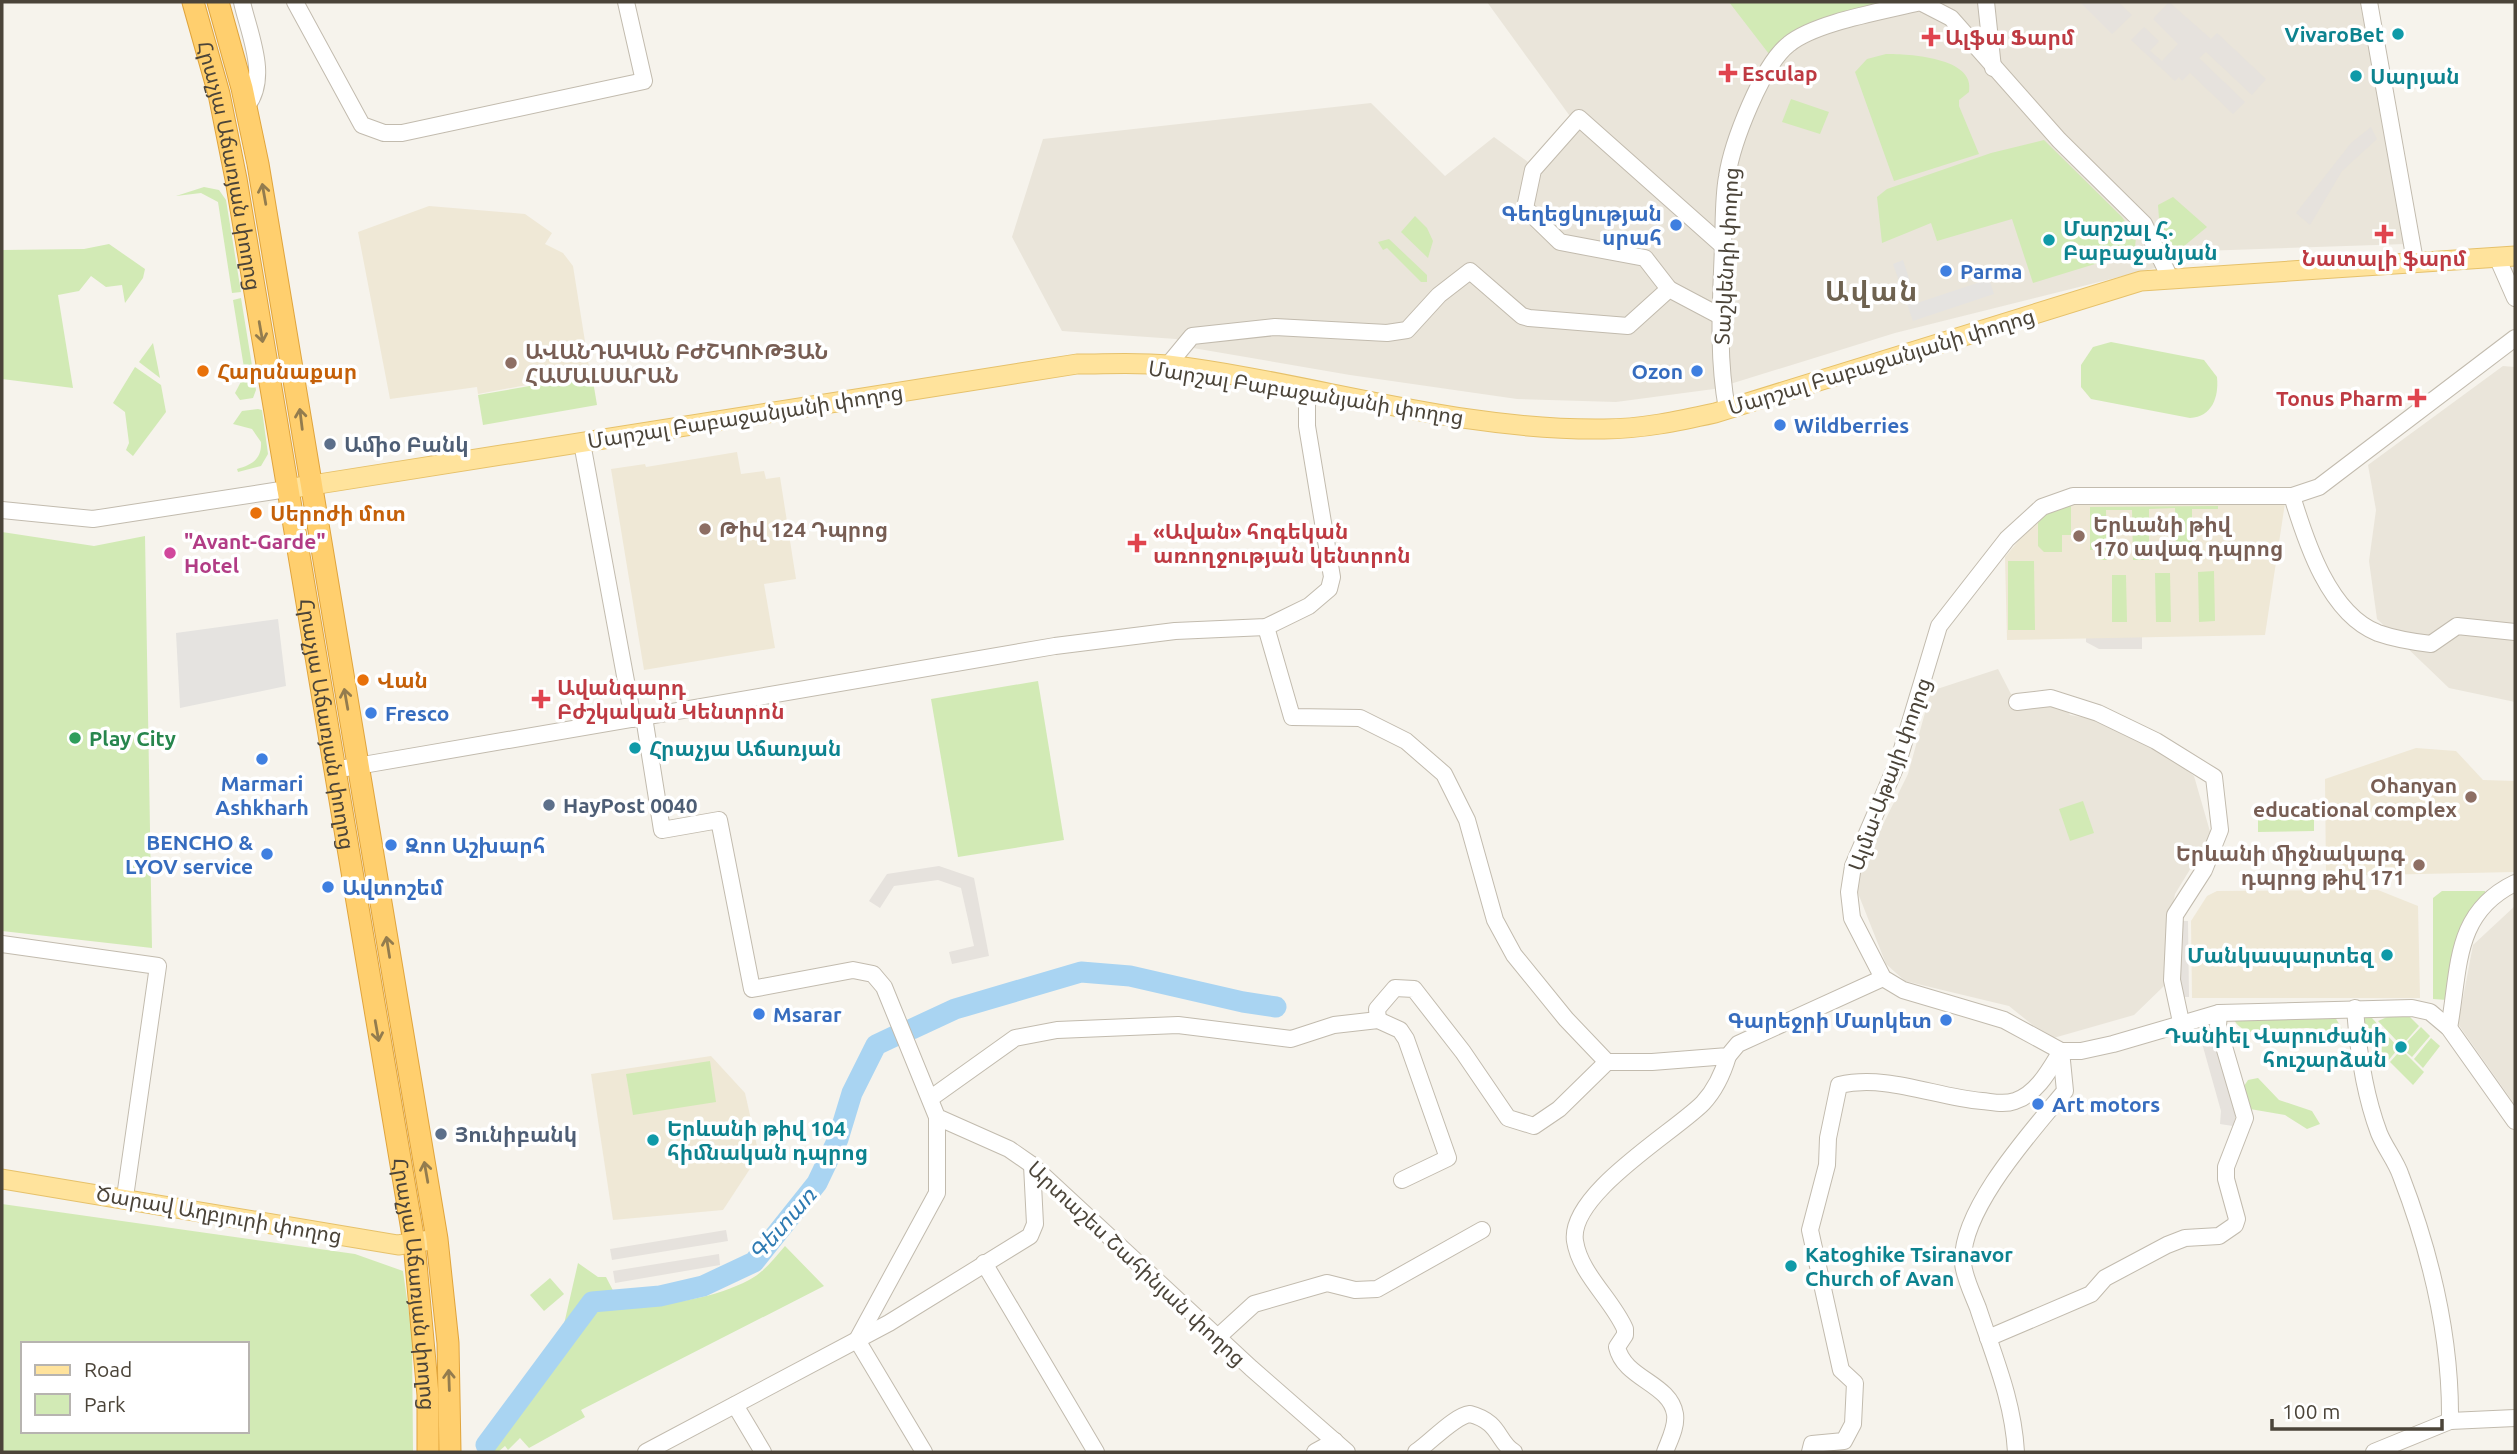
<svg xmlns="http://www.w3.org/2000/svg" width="2517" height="1454" font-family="Ubuntu,'Noto Sans Armenian',sans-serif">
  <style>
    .residential { fill: #eae5da }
    .industrial { fill: #e6e2dd }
    .education { fill: #efe8d6 }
    .green { fill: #d2eab5; fill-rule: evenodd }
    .parking { fill: #e5e3e0 }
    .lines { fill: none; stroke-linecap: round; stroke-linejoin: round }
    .river { stroke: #a9d4f2; stroke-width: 21 }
    .minor-casing { stroke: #c2bbae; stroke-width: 18 }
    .major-casing { stroke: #e6c16a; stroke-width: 21 }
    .highway-casing { stroke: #e0a43c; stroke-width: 23 }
    .minor { stroke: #fff; stroke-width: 16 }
    .major { stroke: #ffe39c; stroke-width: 19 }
    .highway { stroke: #ffcf6e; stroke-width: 21 }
    .oneway { stroke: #937c4e }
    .culture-dot { fill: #0f9aa8; stroke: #fff; stroke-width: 2.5 }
    .health-dot { fill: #e0444e; stroke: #fff; stroke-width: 2.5 }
    .shop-dot { fill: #3f7fe0; stroke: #fff; stroke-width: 2.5 }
    .education-dot { fill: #8d6e63; stroke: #fff; stroke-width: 2.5 }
    .food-dot { fill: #e8710a; stroke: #fff; stroke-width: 2.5 }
    .service-dot { fill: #5c6f8a; stroke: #fff; stroke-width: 2.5 }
    .hotel-dot { fill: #d1479c; stroke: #fff; stroke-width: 2.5 }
    .leisure-dot { fill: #2e9e5b; stroke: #fff; stroke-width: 2.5 }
    .labels { text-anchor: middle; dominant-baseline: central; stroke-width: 7; stroke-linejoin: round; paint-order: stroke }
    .culture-label { font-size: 21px; font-weight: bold; fill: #0d838f; stroke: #fff; text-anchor: start }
    .health-label { font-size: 21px; font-weight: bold; fill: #be3a42; stroke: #fff; text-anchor: start }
    .street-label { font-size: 21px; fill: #4b4439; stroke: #fff }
    .shop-label { font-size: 21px; font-weight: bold; fill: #366cbe; stroke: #fff; text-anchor: start }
    .education-label { font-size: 21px; font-weight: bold; fill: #785e54; stroke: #fff; text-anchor: start }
    .food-label { font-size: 21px; font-weight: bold; fill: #c56008; stroke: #fff; text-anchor: start }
    .service-label { font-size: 21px; font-weight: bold; fill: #4e5e75; stroke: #fff; text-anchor: start }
    .hotel-label { font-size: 21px; font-weight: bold; fill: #b23c85; stroke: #fff; text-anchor: start }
    .leisure-label { font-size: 21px; font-weight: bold; fill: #27864d; stroke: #fff; text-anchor: start }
    .water-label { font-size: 23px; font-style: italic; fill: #2e7ab2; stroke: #fff }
    .district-label { font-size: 28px; font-weight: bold; letter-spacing: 2px; fill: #6e6250; stroke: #fff }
  </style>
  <rect width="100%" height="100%" fill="#f6f3ec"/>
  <g class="residential">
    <polygon points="1487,2 2360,2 2406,244 2202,251 2159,267 1895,333 1714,389 1616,402 1517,399 1350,375 1193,348 1176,339 1062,331 1012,237 1043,139 1371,103 1445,176 1494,137 1528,162 1572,119"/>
    <polygon points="2503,366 2515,367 2515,702 2449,688 2377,619 2369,561 2376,510 2368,465"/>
    <polygon points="1998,669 2011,694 2053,691 2070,715 2099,720 2154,743 2194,776 2211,835 2175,894 2166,942 2164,986 2134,1015 2050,1039 2009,1006 1905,981 1886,964 1854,883 1908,774 1931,691"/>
    <polygon points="2515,906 2515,1105 2458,1024 2473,945"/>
  </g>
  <g class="industrial">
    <polygon points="2080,2 2118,2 2132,15 2112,34"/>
    <polygon points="2169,2 2211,39 2217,33 2266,79 2252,95 2206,52 2199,58 2245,102 2233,114 2190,73 2182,81 2179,77 2175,81 2131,40 2144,27 2159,41 2150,51 2162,61 2178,44 2153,19"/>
    <polygon points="2371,127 2377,139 2342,171 2310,225 2296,213 2351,143"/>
    <polygon points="2142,631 2142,649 2099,649 2086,642 2086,632"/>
    <polygon points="939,866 974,878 989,956 952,964 949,952 974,946 961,888 938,880 894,886 880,908 869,901 887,874"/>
    <polygon points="2179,921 2188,921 2189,997 2180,997"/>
    <polygon points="2211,1026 2237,1111 2233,1126 2220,1124 2221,1111 2198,1029"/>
    <polygon points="726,1230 728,1241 612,1260 610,1249"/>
    <polygon points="719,1254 720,1265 615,1283 613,1271"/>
  </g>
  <g class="education">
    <polygon points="429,206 525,214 552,233 545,244 563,253 573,266 590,373 478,394 477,387 390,399 358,232"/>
    <polygon points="737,452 741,474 764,471 766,479 780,477 796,579 764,584 775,648 644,670 611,469 645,464 646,467"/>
    <polygon points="2285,503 2265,635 2007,640 2005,557 2049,504"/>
    <polygon points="2416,748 2456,751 2483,780 2515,781 2515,872 2326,876 2325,779"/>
    <polygon points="2378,890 2418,906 2420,998 2192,998 2191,921 2207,896 2217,891"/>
    <polygon points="711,1056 745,1093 759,1155 723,1210 613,1220 591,1074"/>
  </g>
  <g class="green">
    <polygon points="1729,2 1882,2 1821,20 1769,54"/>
    <path d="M1886 54C1908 54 1976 57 1969 92L1959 100V106L1979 154 1894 181 1855 72 1867 59Z"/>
    <polygon points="1791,99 1829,112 1820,134 1782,122"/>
    <polygon points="2044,140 2122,217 2136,237 2135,247 2122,247 2121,256 2033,283 2012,219 1937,241 1931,223 1882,243 1877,197 1887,189 1991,153"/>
    <polygon points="204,187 219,190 226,200 241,292 232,293 218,202 201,193 176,196"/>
    <polygon points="2173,197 2207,227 2178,251 2160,232 2158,205"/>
    <polygon points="1415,216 1427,228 1433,241 1428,258 1401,232"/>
    <polygon points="1389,239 1427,275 1427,282 1421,282 1387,248 1383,250 1378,242"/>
    <polygon points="109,244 145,269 143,278 125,303 122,285 106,287 91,276 79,291 58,295 73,388 2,379 2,250 84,249"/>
    <polygon points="241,298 256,390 253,398 240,400 235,393 245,374 233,300"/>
    <path d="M2111 342 2204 360 2217 377C2219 397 2212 417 2190 418L2091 399 2081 387V365L2093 347Z"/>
    <polygon points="153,343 160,378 139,362"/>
    <polygon points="135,367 161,385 166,412 133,456 126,450 129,443 125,412 113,403"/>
    <polygon points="592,375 597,405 483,425 478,395"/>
    <path d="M258 409 262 410 268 454 261 466 238 472 237 469C252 465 262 459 261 442L252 429 233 424 242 411Z"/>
    <polygon points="2054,506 2071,506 2071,535 2062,535 2062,552 2044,552 2038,546 2038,523"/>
    <polygon points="2218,506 2218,509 2192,509 2192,558 2176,558 2175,508 2149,509 2149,560 2133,560 2132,510 2106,510 2107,560 2098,560 2098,550 2090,550 2090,507"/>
    <polygon points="2,532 94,546 145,536 152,948 2,931"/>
    <polygon points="2008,561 2034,561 2035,630 2008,630"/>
    <polygon points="2214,571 2215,621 2199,622 2198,572"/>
    <polygon points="2155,573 2170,573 2171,622 2156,622"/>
    <polygon points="2112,575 2126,575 2127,622 2112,622"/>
    <polygon points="1038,681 1064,840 958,857 931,699"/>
    <polygon points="2083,801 2094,833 2070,841 2059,809"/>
    <polygon points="2258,809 2314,809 2314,831 2258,832"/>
    <path d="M2442 891H2485V895C2456 921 2455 964 2447 1000L2433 999V898Z"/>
    <polygon points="2403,1010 2419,1026 2405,1042 2397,1041 2378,1021"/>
    <path d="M2335 1017 2342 1029 2340 1034C2329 1031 2318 1029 2307 1028 2286 1027 2248 1044 2234 1020Z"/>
    <polygon points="2367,1017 2372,1018 2396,1045 2397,1050 2388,1061 2359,1028 2362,1019"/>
    <polygon points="2421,1027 2430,1036 2412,1057 2405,1051 2406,1043"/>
    <polygon points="2431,1038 2440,1046 2423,1068 2414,1059"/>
    <polygon points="2399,1052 2404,1052 2424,1072 2413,1085 2390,1062"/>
    <polygon points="710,1061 716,1102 633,1115 626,1074"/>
    <polygon points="2258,1078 2279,1100 2312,1111 2320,1124 2307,1129 2285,1115 2250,1109 2244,1086 2248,1080"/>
    <path d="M2 1204 355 1254 403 1271 412 1334 413 1452H2ZM23 1344H247V1431H23Z"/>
    <path d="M785 1246 824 1286 581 1410 585 1417 529 1448 520 1438 508 1450 505 1446 498 1452H486L479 1444 562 1333 578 1263 598 1277H606L620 1304C662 1306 711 1300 749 1280 764 1272 774 1259 785 1246Z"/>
    <polygon points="550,1278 564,1294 544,1311 530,1295"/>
  </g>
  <g class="parking">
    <polygon points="1903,260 1917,303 1989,279 1994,294 1913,321 1893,264"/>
    <polygon points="278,619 286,686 180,708 176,633"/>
  </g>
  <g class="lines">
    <g class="river">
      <polyline points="912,1029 955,1009 1081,972 1130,976 1243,1002 1276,1007"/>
      <polyline points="486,1445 592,1302 660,1296 703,1286 754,1262 817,1183 838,1139 852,1093 876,1045 895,1036"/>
    </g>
    <defs>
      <g id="minor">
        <path d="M242 2C249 34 270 78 246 107"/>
        <polyline points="295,2 362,125 384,133 402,133 644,81 626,2"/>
        <polyline points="1986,2 1993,68"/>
        <polyline points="2369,2 2415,261"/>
        <polyline points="2497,257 2515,298"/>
        <polyline points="1669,289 1645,258 1560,242 1525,208 1533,170 1579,118 1723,246"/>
        <polyline points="2515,338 2319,487 2292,496 2073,496 2042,507 2007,539 1939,626 1899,759 1853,866 1849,892 1852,918 1883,978 1903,990 2004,1020 2061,1051 2081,1051 2113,1044 2219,1013 2412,1008 2430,1012 2449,1028 2515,1121"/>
        <polyline points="1168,365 1192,336 1275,327 1387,333 1407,330 1439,295 1470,271 1522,316 1529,318 1628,326 1669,289 1720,316"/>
        <path d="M1727 409C1717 355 1721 301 1723 246 1724 223 1723 199 1727 177 1732 143 1762 65 1789 44 1816 22 1885 11 1920 2L1951 18 2059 140 2144 224 2170 278"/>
        <polyline points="582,443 633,719"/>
        <path d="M2292 496C2306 542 2329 614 2378 633 2395 639 2414 642 2431 644L2457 626 2515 632"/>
        <polyline points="2,510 93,519 287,489"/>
        <polyline points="1266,627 1292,717 1360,718 1406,741 1444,774 1467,820 1495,920 1514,955 1566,1019 1607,1062 1652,1062 1728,1056 1738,1044 1883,978"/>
        <polyline points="2017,702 2051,698 2098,713 2156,741 2214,777 2220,830 2204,870 2175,915 2172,980 2181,1022"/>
        <polyline points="644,717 662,830 719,820 752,989 853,970 873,974 884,987 937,1117 1009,1149 1032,1165 1251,1368 1347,1452"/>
        <polyline points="334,770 1055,646 1175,631 1266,627 1309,606 1329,589 1332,577 1307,426 1307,389"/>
        <polyline points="2,944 158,966 125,1197"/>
        <path d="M2355 1008C2358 1051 2364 1093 2379 1133 2385 1148 2396 1161 2401 1176 2431 1254 2451 1338 2450 1421"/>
        <polyline points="1378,1020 1377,1009 1395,988 1414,989 1463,1052 1508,1118 1534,1126 1559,1109 1607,1062"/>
        <path d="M2449 1028C2460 969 2453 913 2515 883"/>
        <polyline points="931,1098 1015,1038 1057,1030 1178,1025 1291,1039 1334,1025 1378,1020 1400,1030 1406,1039 1448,1158 1402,1180"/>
        <polyline points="984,1263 1096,1452"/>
        <polyline points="1219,1336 1254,1304 1327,1283 1355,1290 1377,1289 1482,1230"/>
        <polyline points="1988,1338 2091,1294 2105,1278 2167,1245 2185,1238 2219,1236 2235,1225 2237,1219 2226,1179 2226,1167 2245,1118 2218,1026 2219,1013"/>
        <polyline points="735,1405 763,1452"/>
        <polyline points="646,1452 889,1323 1030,1236 1035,1224 1032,1165"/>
        <polyline points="924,1452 857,1340 937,1193 937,1117"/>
        <polyline points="1315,1452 1335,1441"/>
        <path d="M1416 1452C1431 1442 1454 1416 1470 1414 1501 1422 1497 1442 1514 1452"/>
        <path d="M1665 1452C1669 1441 1677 1427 1675 1414 1670 1383 1624 1379 1617 1347L1625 1335V1329C1612 1299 1580 1274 1575 1241 1568 1194 1676 1131 1703 1103 1716 1089 1723 1073 1728 1056"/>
        <path d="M1810 1452 1812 1444 1844 1441 1853 1424 1855 1383 1841 1370 1810 1230 1827 1165 1828 1138 1839 1085C1887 1074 1935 1097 1982 1101 1993 1102 2004 1105 2015 1101 2037 1094 2050 1069 2061 1051"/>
        <path d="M2016 1452C2013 1400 1994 1357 1978 1308 1973 1295 1964 1277 1963 1263 1960 1210 2032 1131 2065 1091L2061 1051"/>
        <polyline points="2374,1452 2450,1421 2515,1418"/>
      </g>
      <g id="major">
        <path d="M287 489 1077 364C1107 364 1138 362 1168 365 1314 383 1456 431 1604 429 1641 429 1679 421 1715 413L2141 281 2515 256"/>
        <polyline points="2,1179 398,1245 437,1239"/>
      </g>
      <g id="highway">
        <path id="s1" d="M193 2 219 94 236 179 414 1242 428 1395V1452"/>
        <polyline points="218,2 242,88 258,164 437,1239 448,1343 450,1452"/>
      </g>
    </defs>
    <use href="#minor" class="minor-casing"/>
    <use href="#major" class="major-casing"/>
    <use href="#highway" class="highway-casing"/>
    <use href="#minor" class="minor"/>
    <use href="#major" class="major"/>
    <use href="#highway" class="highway"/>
  </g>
  <defs><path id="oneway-shaft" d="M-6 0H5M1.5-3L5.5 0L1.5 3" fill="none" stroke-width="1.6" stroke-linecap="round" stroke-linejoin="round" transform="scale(1.75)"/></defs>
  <g class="oneway">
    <use href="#oneway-shaft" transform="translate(264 194) rotate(-100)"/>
    <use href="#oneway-shaft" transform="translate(261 332) rotate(80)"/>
    <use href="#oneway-shaft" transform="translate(301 419) rotate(-97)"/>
    <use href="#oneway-shaft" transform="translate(346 699) rotate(-100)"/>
    <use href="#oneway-shaft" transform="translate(388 947) rotate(-99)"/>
    <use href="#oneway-shaft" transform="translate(377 1031) rotate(80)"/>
    <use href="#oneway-shaft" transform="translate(426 1172) rotate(-100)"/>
    <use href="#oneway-shaft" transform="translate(449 1380) rotate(-92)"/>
  </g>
  <g class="culture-dot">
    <circle cx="2398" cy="34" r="7"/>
    <circle cx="2356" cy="76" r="7"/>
    <circle cx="2049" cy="240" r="7"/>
    <circle cx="635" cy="748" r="7"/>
    <circle cx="2387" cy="955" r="7"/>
    <circle cx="2401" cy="1047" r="7"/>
    <circle cx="653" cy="1140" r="7"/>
    <circle cx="1791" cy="1266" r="7"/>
  </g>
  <g class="health-dot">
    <path d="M1927.5 26.5h7v7h7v7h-7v7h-7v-7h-7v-7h7z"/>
    <path d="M1724.5 62.5h7v7h7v7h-7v7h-7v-7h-7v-7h7z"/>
    <path d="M2380.5 223.5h7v7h7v7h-7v7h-7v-7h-7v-7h7z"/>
    <path d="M2413.5 387.5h7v7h7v7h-7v7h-7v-7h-7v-7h7z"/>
    <path d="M1133.5 532.5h7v7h7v7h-7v7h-7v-7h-7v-7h7z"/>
    <path d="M537.5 688.5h7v7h7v7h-7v7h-7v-7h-7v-7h7z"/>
  </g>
  <g class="shop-dot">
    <circle cx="1676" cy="225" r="7"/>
    <circle cx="1946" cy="271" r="7"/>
    <circle cx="1697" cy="371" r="7"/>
    <circle cx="1780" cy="425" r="7"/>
    <circle cx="371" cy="713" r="7"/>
    <circle cx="262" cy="759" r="7"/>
    <circle cx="391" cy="845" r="7"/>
    <circle cx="267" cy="854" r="7"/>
    <circle cx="328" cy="887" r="7"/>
    <circle cx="759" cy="1014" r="7"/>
    <circle cx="1946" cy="1020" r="7"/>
    <circle cx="2038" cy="1104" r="7"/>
  </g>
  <g class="education-dot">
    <circle cx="511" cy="363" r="7"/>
    <circle cx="705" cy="529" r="7"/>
    <circle cx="2079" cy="536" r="7"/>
    <circle cx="2471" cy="797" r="7"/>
    <circle cx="2419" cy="865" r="7"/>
  </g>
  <g class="food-dot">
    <circle cx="203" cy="371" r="7"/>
    <circle cx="256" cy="513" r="7"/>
    <circle cx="363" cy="680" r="7"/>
  </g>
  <g class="service-dot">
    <circle cx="330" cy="444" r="7"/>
    <circle cx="549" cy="805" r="7"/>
    <circle cx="441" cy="1134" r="7"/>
  </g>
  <circle class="hotel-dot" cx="170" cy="553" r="7"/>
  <circle class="leisure-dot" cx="75" cy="738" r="7"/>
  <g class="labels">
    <g class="culture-label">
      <text x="2384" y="34" text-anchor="end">VivaroBet</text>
      <text x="2370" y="76">Սարյան</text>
      <text x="2063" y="228">Մարշալ Հ.<tspan x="2063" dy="24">Բաբաջանյան</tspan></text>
      <text x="649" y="748">Հրաչյա Աճառյան</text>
      <text x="2373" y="955" text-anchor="end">Մանկապարտեզ</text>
      <text x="2387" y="1035" text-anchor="end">Դանիել Վարուժանի<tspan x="2387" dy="24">հուշարձան</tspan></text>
      <text x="667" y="1128">Երևանի թիվ 104<tspan x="667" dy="24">հիմնական դպրոց</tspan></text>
      <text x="1805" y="1254">Katoghike Tsiranavor<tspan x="1805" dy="24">Church of Avan</tspan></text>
    </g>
    <g class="health-label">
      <text x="1945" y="37">Ալֆա Ֆարմ</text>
      <text x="1742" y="73">Esculap</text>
      <text x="2384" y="258" text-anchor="middle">Նատալի ֆարմ</text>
      <text x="2403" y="398" text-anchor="end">Tonus Pharm</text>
      <text x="1153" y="531">«Ավան» հոգեկան<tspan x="1153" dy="24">առողջության կենտրոն</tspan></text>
      <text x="557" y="687">Ավանգարդ<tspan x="557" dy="24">Բժշկական Կենտրոն</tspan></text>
    </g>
    <g class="street-label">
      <text stroke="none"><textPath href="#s1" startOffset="168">Հրաչյա Աճառյան փողոց</textPath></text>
      <text transform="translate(1726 256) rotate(-87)">Տաշկենդի փողոց</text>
      <text transform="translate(1881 361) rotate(-17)">Մարշալ Բաբաջանյանի փողոց</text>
      <text transform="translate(1306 392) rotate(9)">Մարշալ Բաբաջանյանի փողոց</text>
      <text transform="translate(745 416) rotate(-9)">Մարշալ Բաբաջանյանի փողոց</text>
      <text stroke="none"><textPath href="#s1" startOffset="735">Հրաչյա Աճառյան փողոց</textPath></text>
      <text transform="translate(1889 774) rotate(-70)">Ալմա-Աթայի փողոց</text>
      <text transform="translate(219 1214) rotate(10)">Ծարավ Աղբյուրի փողոց</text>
      <text transform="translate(1137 1263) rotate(43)">Արտաշես Շահինյան փողոց</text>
      <text stroke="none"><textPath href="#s1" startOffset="1302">Հրաչյա Աճառյան փողոց</textPath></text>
    </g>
    <g class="shop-label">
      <text x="1662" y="213" text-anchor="end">Գեղեցկության<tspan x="1662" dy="24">սրահ</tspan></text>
      <text x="1960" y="271">Parma</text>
      <text x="1683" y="371" text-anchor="end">Ozon</text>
      <text x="1794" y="425">Wildberries</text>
      <text x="385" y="713">Fresco</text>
      <text x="262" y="783" text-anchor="middle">Marmari<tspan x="262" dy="24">Ashkharh</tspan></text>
      <text x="253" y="842" text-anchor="end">BENCHO &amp;<tspan x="253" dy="24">LYOV service</tspan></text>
      <text x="405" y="845">Զոո Աշխարհ</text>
      <text x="342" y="887">Ավտոշեմ</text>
      <text x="773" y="1014">Msarar</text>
      <text x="1932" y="1020" text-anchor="end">Գարեջրի Մարկետ</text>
      <text x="2052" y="1104">Art motors</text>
    </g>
    <g class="education-label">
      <text x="525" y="351">ԱՎԱՆԴԱԿԱՆ ԲԺՇԿՈՒԹՅԱՆ<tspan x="525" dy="24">ՀԱՄԱԼՍԱՐԱՆ</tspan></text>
      <text x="2093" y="524">Երևանի թիվ<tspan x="2093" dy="24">170 ավագ դպրոց</tspan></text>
      <text x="719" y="529">Թիվ 124 Դպրոց</text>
      <text x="2457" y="785" text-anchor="end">Ohanyan<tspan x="2457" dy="24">educational complex</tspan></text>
      <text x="2405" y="853" text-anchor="end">Երևանի միջնակարգ<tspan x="2405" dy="24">դպրոց թիվ 171</tspan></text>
    </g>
    <g class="food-label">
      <text x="217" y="371">Հարսնաքար</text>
      <text x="270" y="513">Սերոժի մոտ</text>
      <text x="377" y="680">Վան</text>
    </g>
    <g class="service-label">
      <text x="344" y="444">Ամիօ Բանկ</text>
      <text x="563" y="805">HayPost 0040</text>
      <text x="455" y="1134">Յունիբանկ</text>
    </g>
    <g class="hotel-label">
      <text x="184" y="541">"Avant-Garde"<tspan x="184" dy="24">Hotel</tspan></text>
    </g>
    <g class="leisure-label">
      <text x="89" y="738">Play City</text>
    </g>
    <g class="water-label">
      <text transform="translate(782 1224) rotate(-49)">Գետառ</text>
    </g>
    <g class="district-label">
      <text x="1872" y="290">Ավան</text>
    </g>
  </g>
  <rect width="2517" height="1454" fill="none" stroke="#4b4439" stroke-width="7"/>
  <rect x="21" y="1342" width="228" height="91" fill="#ffffff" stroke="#b7b4b0" stroke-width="2"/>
  <rect x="35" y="1365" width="35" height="10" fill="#ffe39c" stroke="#b7b4b0" stroke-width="2"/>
  <text x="84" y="1377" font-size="21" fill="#4b4439">Road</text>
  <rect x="35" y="1394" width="35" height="21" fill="#d2eab5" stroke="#b7b4b0" stroke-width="2"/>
  <text x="84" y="1412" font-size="21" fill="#4b4439">Park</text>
  <path d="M2272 1419v10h170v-10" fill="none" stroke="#4b4439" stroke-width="3.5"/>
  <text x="2282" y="1419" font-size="21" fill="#4b4439" stroke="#ffffff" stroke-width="5" paint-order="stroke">100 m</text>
</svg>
